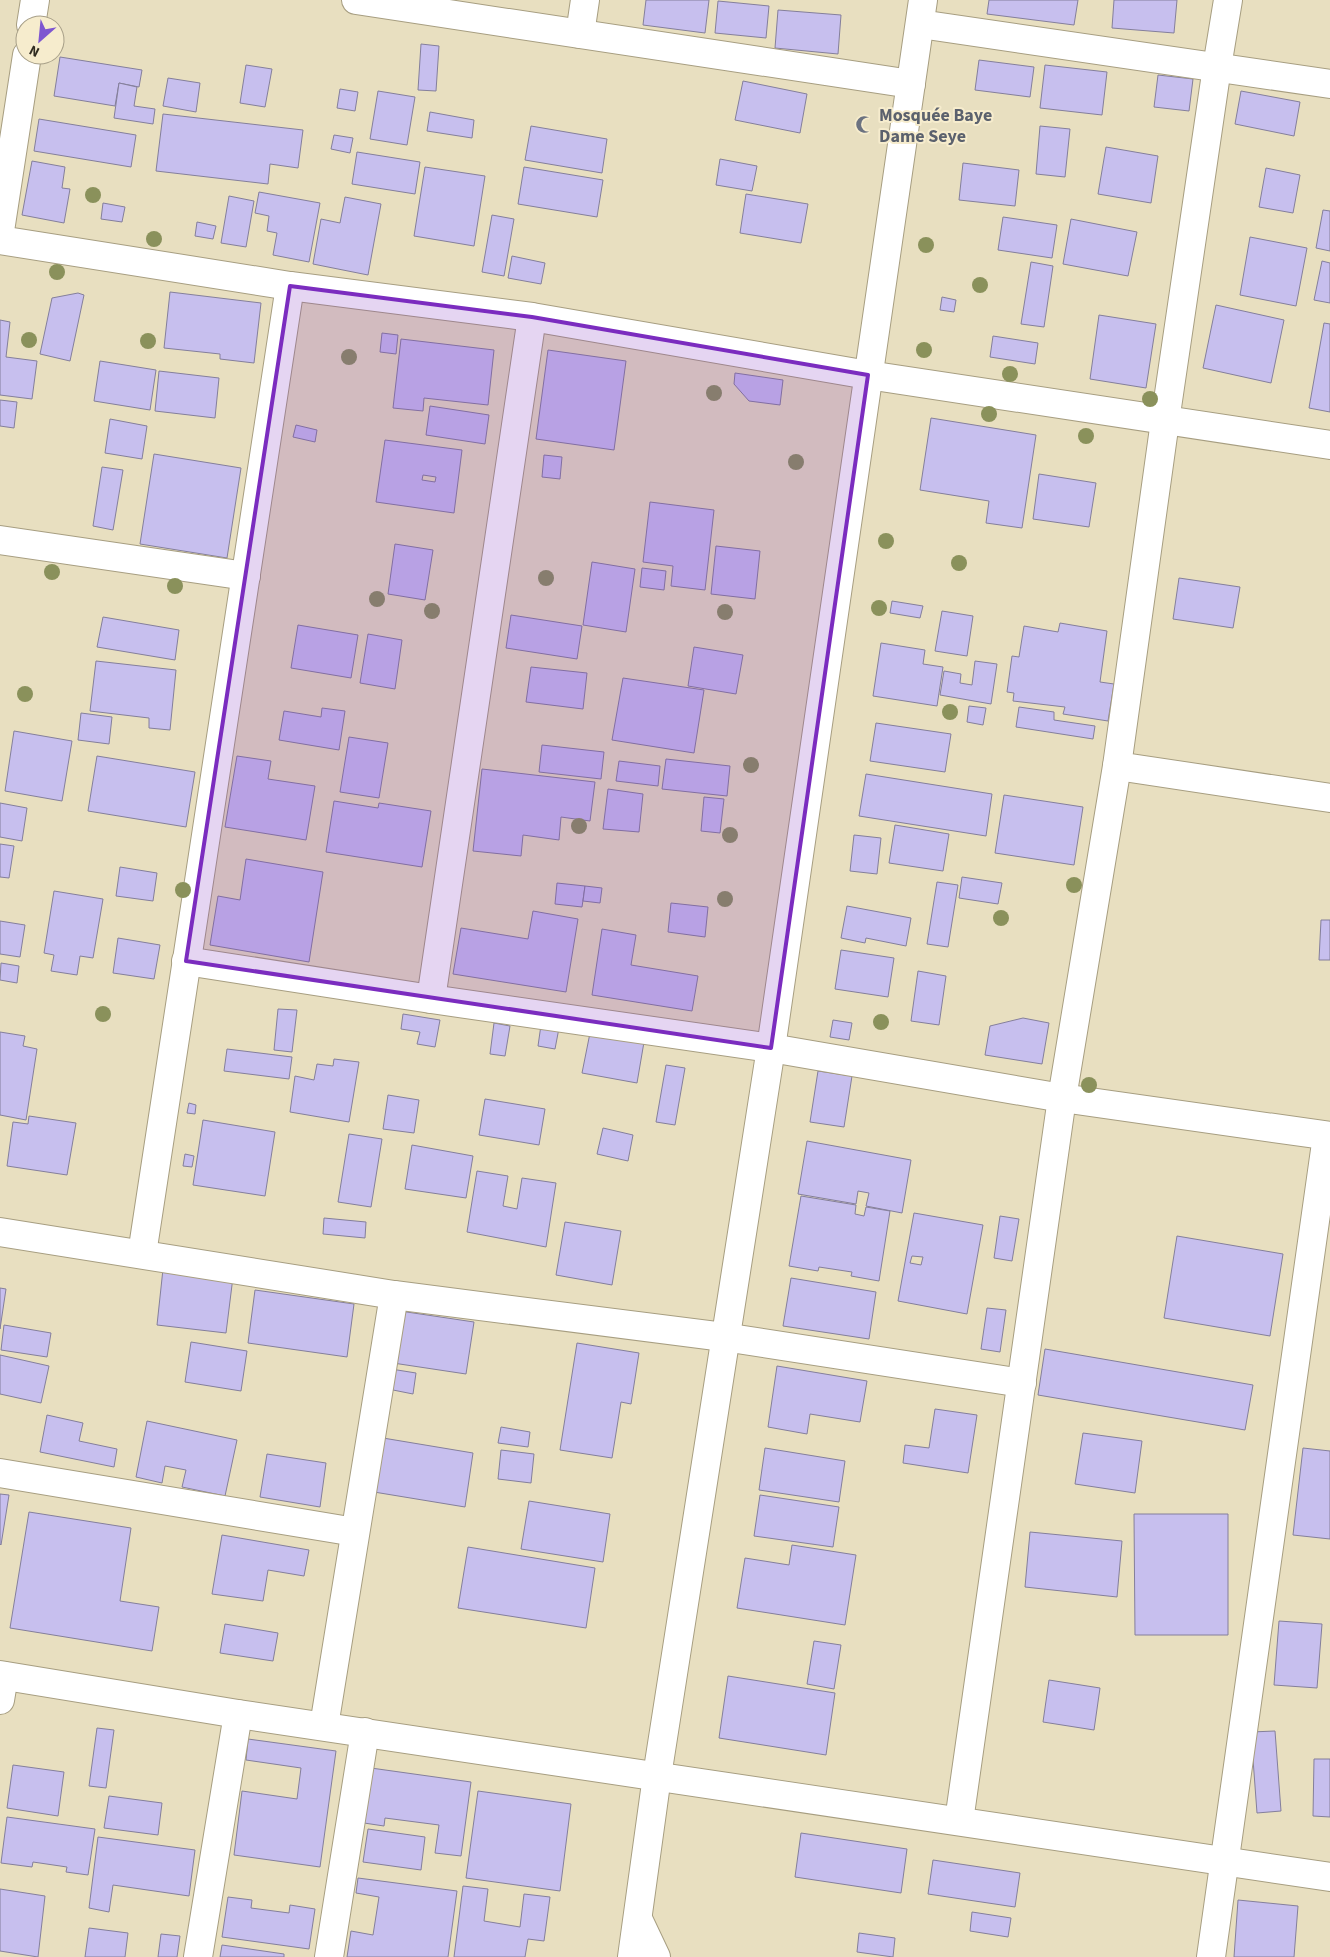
<svg xmlns="http://www.w3.org/2000/svg" width="1330" height="1957" font-family="'Source Sans 3',sans-serif">
  <style>
    .building { fill: #c7bfee; stroke: #847f9b; fill-rule: evenodd }
    .lines { fill: none; stroke-linecap: round; stroke-linejoin: round }
    .minor-casing { stroke: #a79e81; stroke-width: 30 }
    .minor { stroke: #fff; stroke-width: 28 }
    .tree { fill: #8a915b }
    .marked { fill: #7b2cbf; fill-opacity: 0.2; stroke: #7b2cbf; stroke-width: 4; stroke-linejoin: round }
    .labels { text-anchor: middle; dominant-baseline: central; stroke-width: 4; stroke-linejoin: round; paint-order: stroke }
    .worship-label { font-size: 18px; font-weight: bold; fill: #5b616d; stroke: #f6eccd; text-anchor: start }
  </style>
  <rect width="100%" height="100%" fill="#e8dfc0"/>
  <g class="building">
    <polygon points="646,0 709,0 705,33 643,25"/>
    <polygon points="989,0 1078,0 1074,25 987,14"/>
    <polygon points="1114,0 1177,0 1174,33 1112,28"/>
    <polygon points="718,1 769,6 766,38 715,33"/>
    <polygon points="778,10 841,15 838,54 775,48"/>
    <polygon points="421,44 439,46 436,91 418,90"/>
    <polygon points="60,57 142,70 139,87 119,83 115,106 54,96"/>
    <polygon points="979,60 1034,67 1030,97 975,90"/>
    <polygon points="246,65 272,69 265,107 240,103"/>
    <polygon points="1045,65 1107,72 1102,115 1040,108"/>
    <polygon points="1158,75 1193,79 1189,111 1154,107"/>
    <polygon points="168,78 200,83 196,112 163,106"/>
    <polygon points="743,81 807,94 800,133 735,120"/>
    <polygon points="119,83 137,87 134,106 155,109 153,124 114,118"/>
    <polygon points="340,89 358,92 355,111 337,108"/>
    <polygon points="378,91 415,97 407,145 370,139"/>
    <polygon points="1241,91 1300,102 1294,136 1235,124"/>
    <polygon points="430,112 474,120 472,138 427,131"/>
    <polygon points="163,114 303,130 298,168 270,164 268,184 156,171"/>
    <polygon points="39,119 136,135 131,167 34,151"/>
    <polygon points="531,126 607,139 602,173 525,160"/>
    <polygon points="1040,126 1070,129 1065,177 1036,174"/>
    <polygon points="334,135 353,138 350,153 331,149"/>
    <polygon points="1106,147 1158,156 1151,203 1098,194"/>
    <polygon points="357,152 420,162 415,194 352,184"/>
    <polygon points="720,159 757,166 752,191 716,185"/>
    <polygon points="32,161 65,167 62,188 70,189 64,223 22,215"/>
    <polygon points="963,163 1019,170 1015,206 959,200"/>
    <polygon points="425,167 485,176 474,246 414,236"/>
    <polygon points="524,167 603,180 597,217 518,204"/>
    <polygon points="1266,168 1300,175 1293,213 1259,207"/>
    <polygon points="259,192 320,203 309,262 273,255 277,233 267,231 269,216 255,213"/>
    <polygon points="746,194 808,204 801,243 740,233"/>
    <polygon points="229,196 254,201 246,247 221,243"/>
    <polygon points="345,197 381,204 368,275 313,264 321,219 340,223"/>
    <polygon points="103,203 125,207 122,222 101,219"/>
    <polygon points="1323,210 1330,211 1330,251 1316,248"/>
    <polygon points="492,215 514,219 504,276 482,272"/>
    <polygon points="1003,217 1057,225 1052,258 998,250"/>
    <polygon points="1071,219 1137,232 1128,276 1063,264"/>
    <polygon points="197,222 216,226 213,239 195,236"/>
    <polygon points="1250,237 1307,248 1296,306 1240,295"/>
    <polygon points="512,256 545,263 541,284 508,278"/>
    <polygon points="1322,261 1330,263 1330,303 1314,300"/>
    <polygon points="1031,262 1053,266 1044,327 1021,324"/>
    <polygon points="170,292 261,303 254,363 220,359 220,354 164,348"/>
    <polygon points="78,293 84,295 70,361 40,354 52,298"/>
    <polygon points="942,297 956,300 954,312 940,310"/>
    <polygon points="1216,305 1284,320 1271,383 1203,368"/>
    <polygon points="1099,315 1156,324 1146,388 1090,379"/>
    <polygon points="0,320 10,322 6,357 37,361 32,399 0,395"/>
    <polygon points="1324,323 1330,324 1330,412 1309,408"/>
    <polygon points="382,333 398,335 396,354 380,352"/>
    <polygon points="993,336 1038,343 1035,364 990,357"/>
    <polygon points="401,339 494,350 488,405 424,398 423,411 393,408"/>
    <polygon points="548,350 626,361 614,450 536,439"/>
    <polygon points="100,361 156,370 150,410 94,401"/>
    <polygon points="159,371 219,378 215,418 155,411"/>
    <polygon points="735,373 783,380 780,405 749,401 734,384"/>
    <polygon points="0,400 17,402 14,428 0,426"/>
    <polygon points="430,406 489,415 485,444 426,435"/>
    <polygon points="931,418 1036,435 1022,528 986,523 989,501 920,490"/>
    <polygon points="110,419 147,426 142,459 105,453"/>
    <polygon points="296,425 317,430 315,442 293,437"/>
    <path d="M385 440 462 450 454 513 376 502ZM423 475 436 477 435 482 422 480Z"/>
    <polygon points="154,454 241,468 227,558 140,544"/>
    <polygon points="544,455 562,457 560,479 542,477"/>
    <polygon points="102,467 123,470 113,530 93,526"/>
    <polygon points="1039,474 1096,483 1089,527 1033,519"/>
    <polygon points="650,502 714,510 705,590 671,586 673,566 643,562"/>
    <polygon points="395,544 433,550 425,600 388,594"/>
    <polygon points="716,546 760,551 755,599 711,594"/>
    <polygon points="592,562 635,569 626,632 583,625"/>
    <polygon points="642,568 666,571 664,590 640,587"/>
    <polygon points="1179,578 1240,587 1233,628 1173,619"/>
    <polygon points="892,601 923,606 920,618 890,613"/>
    <polygon points="942,611 973,616 967,656 935,651"/>
    <polygon points="511,615 582,626 577,659 506,648"/>
    <polygon points="103,617 179,630 175,660 97,647"/>
    <polygon points="1060,623 1107,631 1100,682 1114,684 1108,721 1063,714 1065,707 1013,701 1014,693 1007,692 1012,656 1019,657 1024,626 1058,632"/>
    <polygon points="298,625 358,635 351,678 291,668"/>
    <polygon points="368,634 402,640 395,689 360,683"/>
    <polygon points="881,643 925,650 923,664 943,667 937,706 873,696"/>
    <polygon points="694,647 743,655 736,694 688,686"/>
    <polygon points="96,661 176,670 170,730 149,728 149,718 90,711"/>
    <polygon points="975,661 997,664 991,704 940,695 944,671 961,674 960,683 972,685"/>
    <polygon points="531,667 587,673 583,709 526,702"/>
    <polygon points="623,678 704,690 694,753 612,740"/>
    <polygon points="969,706 986,708 983,725 967,722"/>
    <polygon points="1019,707 1054,712 1054,720 1095,726 1093,739 1016,727"/>
    <polygon points="322,708 345,711 339,750 279,740 284,711 321,717"/>
    <polygon points="81,713 112,717 109,744 78,740"/>
    <polygon points="876,723 951,734 945,772 870,761"/>
    <polygon points="14,731 72,741 62,801 5,791"/>
    <polygon points="349,737 388,743 379,798 340,792"/>
    <polygon points="542,745 604,752 601,779 539,772"/>
    <polygon points="97,756 195,772 186,827 88,811"/>
    <polygon points="237,756 271,761 268,779 315,786 306,840 225,827"/>
    <polygon points="666,759 730,766 727,796 662,789"/>
    <polygon points="619,761 660,766 658,786 616,781"/>
    <polygon points="482,769 595,782 590,821 561,817 559,840 523,835 521,856 473,851"/>
    <polygon points="866,774 992,794 986,836 859,816"/>
    <polygon points="608,789 643,794 639,832 603,829"/>
    <polygon points="1004,795 1083,807 1074,865 995,853"/>
    <polygon points="704,797 724,799 720,833 701,831"/>
    <polygon points="334,801 378,808 379,803 431,811 422,867 326,852"/>
    <polygon points="0,803 27,808 22,841 0,837"/>
    <polygon points="895,825 949,834 943,871 889,863"/>
    <polygon points="854,835 881,838 877,874 850,871"/>
    <polygon points="0,844 14,846 9,878 0,877"/>
    <polygon points="246,859 323,872 309,962 210,945 218,896 240,900"/>
    <polygon points="120,867 157,873 153,901 116,896"/>
    <polygon points="962,877 1002,883 998,904 959,898"/>
    <polygon points="937,882 958,885 948,947 927,944"/>
    <polygon points="557,883 585,886 582,907 555,904"/>
    <polygon points="585,886 602,888 600,903 583,901"/>
    <polygon points="54,891 103,899 93,958 80,956 77,975 51,971 54,955 44,953"/>
    <polygon points="671,903 708,907 705,937 668,932"/>
    <polygon points="847,906 911,918 906,946 866,938 865,943 841,938"/>
    <polygon points="533,911 578,919 566,992 453,974 461,928 528,939"/>
    <polygon points="1321,920 1330,920 1330,960 1319,960"/>
    <polygon points="0,921 25,925 20,957 0,954"/>
    <polygon points="602,929 636,935 631,965 698,976 692,1011 592,995"/>
    <polygon points="118,938 160,945 154,979 113,973"/>
    <polygon points="841,950 894,958 888,997 835,989"/>
    <polygon points="1,963 19,966 17,983 0,980"/>
    <polygon points="918,971 946,976 939,1025 911,1021"/>
    <polygon points="278,1009 297,1010 292,1052 274,1050"/>
    <polygon points="403,1014 440,1020 435,1047 417,1044 420,1032 401,1029"/>
    <polygon points="1023,1018 1049,1023 1042,1064 985,1055 990,1026"/>
    <polygon points="833,1020 852,1023 849,1040 830,1037"/>
    <polygon points="494,1023 510,1026 505,1056 490,1054"/>
    <polygon points="541,1025 559,1028 555,1049 538,1046"/>
    <polygon points="0,1032 25,1036 23,1046 37,1049 26,1120 0,1115"/>
    <polygon points="590,1033 644,1042 637,1083 582,1073"/>
    <polygon points="227,1049 292,1057 289,1079 224,1071"/>
    <polygon points="334,1059 359,1062 349,1122 290,1112 295,1076 314,1080 317,1064 333,1066"/>
    <polygon points="666,1065 685,1068 675,1125 656,1122"/>
    <polygon points="818,1071 852,1076 844,1127 810,1122"/>
    <polygon points="388,1095 419,1100 414,1133 383,1129"/>
    <polygon points="485,1099 545,1109 539,1145 479,1135"/>
    <polygon points="189,1103 196,1105 195,1114 187,1113"/>
    <polygon points="29,1116 76,1123 67,1175 7,1166 13,1122 28,1124"/>
    <polygon points="203,1120 275,1132 265,1196 193,1185"/>
    <polygon points="603,1128 633,1135 628,1161 597,1154"/>
    <polygon points="349,1134 382,1139 371,1207 338,1202"/>
    <polygon points="807,1141 911,1160 902,1213 866,1206 869,1193 858,1191 856,1204 798,1194"/>
    <polygon points="412,1145 473,1156 466,1198 405,1189"/>
    <polygon points="185,1154 194,1156 192,1167 183,1166"/>
    <polygon points="477,1171 508,1176 503,1206 517,1209 522,1178 556,1183 546,1247 467,1232"/>
    <polygon points="801,1196 856,1205 855,1214 864,1216 866,1207 890,1211 879,1281 851,1276 852,1272 819,1267 818,1271 789,1266"/>
    <path d="M914 1213 983 1225 967 1314 898 1301ZM912 1256 923 1257 921 1265 910 1263Z"/>
    <polygon points="1000,1216 1019,1219 1012,1261 994,1258"/>
    <polygon points="324,1218 366,1222 365,1238 323,1234"/>
    <polygon points="565,1222 621,1231 612,1285 556,1275"/>
    <polygon points="1177,1236 1283,1254 1270,1336 1164,1318"/>
    <polygon points="163,1269 233,1277 226,1333 157,1325"/>
    <polygon points="791,1278 876,1292 869,1339 783,1326"/>
    <polygon points="0,1288 6,1289 0,1329"/>
    <polygon points="255,1290 354,1304 347,1357 248,1343"/>
    <polygon points="987,1308 1006,1310 1000,1352 981,1349"/>
    <polygon points="400,1311 474,1322 466,1374 393,1363"/>
    <polygon points="4,1325 51,1333 47,1357 1,1350"/>
    <polygon points="191,1342 247,1351 241,1391 185,1382"/>
    <polygon points="577,1343 639,1353 631,1404 621,1402 612,1458 560,1450"/>
    <polygon points="1045,1349 1253,1385 1245,1430 1038,1395"/>
    <polygon points="0,1355 49,1366 41,1403 0,1394"/>
    <polygon points="777,1366 867,1381 860,1422 810,1414 807,1434 768,1427"/>
    <polygon points="391,1369 416,1373 413,1394 388,1389"/>
    <polygon points="935,1409 977,1415 968,1473 903,1463 905,1445 929,1448"/>
    <polygon points="47,1415 83,1423 79,1441 117,1449 114,1467 40,1452"/>
    <polygon points="147,1421 237,1440 225,1496 182,1487 186,1470 165,1466 162,1483 136,1477"/>
    <polygon points="501,1427 530,1432 528,1447 498,1443"/>
    <polygon points="1083,1433 1142,1441 1135,1493 1075,1484"/>
    <polygon points="383,1438 473,1453 465,1507 374,1492"/>
    <polygon points="765,1448 845,1461 839,1502 759,1490"/>
    <polygon points="1303,1448 1330,1451 1330,1539 1293,1535"/>
    <polygon points="501,1450 534,1454 531,1483 498,1479"/>
    <polygon points="267,1454 326,1463 320,1507 260,1497"/>
    <polygon points="0,1494 9,1495 1,1545 0,1544"/>
    <polygon points="760,1495 839,1507 833,1547 754,1536"/>
    <polygon points="529,1501 610,1514 603,1562 521,1549"/>
    <polygon points="29,1512 131,1528 120,1601 159,1607 152,1651 10,1628"/>
    <polygon points="1134,1514 1228,1514 1228,1635 1135,1635"/>
    <polygon points="1030,1532 1122,1541 1117,1597 1025,1587"/>
    <polygon points="222,1535 309,1550 304,1576 268,1570 263,1601 212,1594"/>
    <polygon points="792,1545 856,1555 845,1625 737,1608 745,1558 789,1565"/>
    <polygon points="468,1547 595,1568 586,1628 458,1608"/>
    <polygon points="1279,1621 1322,1624 1317,1688 1274,1685"/>
    <polygon points="225,1624 278,1633 273,1661 220,1653"/>
    <polygon points="814,1641 841,1645 834,1689 807,1684"/>
    <polygon points="728,1676 835,1693 826,1755 719,1738"/>
    <polygon points="1049,1680 1100,1688 1094,1730 1043,1722"/>
    <polygon points="97,1728 114,1730 106,1788 89,1786"/>
    <polygon points="1275,1731 1281,1811 1257,1813 1251,1732"/>
    <polygon points="248,1739 336,1751 320,1867 234,1855 242,1791 297,1799 301,1768 246,1760"/>
    <polygon points="1314,1759 1330,1759 1330,1817 1313,1816"/>
    <polygon points="13,1765 64,1772 58,1816 7,1808"/>
    <polygon points="371,1768 471,1782 461,1856 435,1853 439,1825 385,1818 384,1826 364,1823"/>
    <polygon points="478,1791 571,1804 560,1891 466,1878"/>
    <polygon points="109,1796 162,1803 158,1835 104,1828"/>
    <polygon points="7,1817 95,1829 88,1875 66,1872 67,1867 33,1862 32,1867 1,1863"/>
    <polygon points="368,1829 425,1837 421,1870 363,1862"/>
    <polygon points="801,1833 907,1849 901,1893 795,1877"/>
    <polygon points="98,1837 195,1850 189,1896 113,1885 109,1912 89,1908"/>
    <polygon points="933,1860 1020,1873 1015,1907 928,1894"/>
    <polygon points="358,1878 457,1891 448,1957 347,1957 351,1931 373,1935 379,1897 356,1893"/>
    <polygon points="463,1886 488,1889 484,1921 520,1927 524,1894 550,1897 544,1941 528,1939 525,1957 454,1957"/>
    <polygon points="0,1889 45,1896 38,1957 0,1951"/>
    <polygon points="228,1897 252,1900 251,1908 289,1913 290,1905 315,1909 309,1949 222,1937"/>
    <polygon points="1238,1900 1298,1906 1294,1957 1234,1957"/>
    <polygon points="972,1912 1011,1918 1008,1937 970,1931"/>
    <polygon points="89,1928 128,1933 125,1957 85,1957"/>
    <polygon points="859,1933 895,1938 893,1957 857,1952"/>
    <polygon points="161,1934 180,1936 177,1957 158,1957"/>
    <polygon points="222,1945 284,1954 284,1957 220,1957"/>
  </g>
  <g class="lines">
    <defs>
      <g id="minor">
        <polyline points="356,0 911,84"/>
        <polyline points="920,24 1330,84"/>
        <polyline points="31,25 35,0"/>
        <polyline points="580,34 585,0"/>
        <polyline points="0,231 27,55"/>
        <polyline points="0,240 290,286 532,317 868,375 1330,445"/>
        <polyline points="0,540 246,576"/>
        <polyline points="1117,766 1330,798"/>
        <polyline points="186,961 431,999 771,1048 1062,1098 1330,1136"/>
        <polyline points="431,999 532,317"/>
        <polyline points="0,1232 394,1295 724,1337 1022,1383"/>
        <polyline points="142,1254 290,286"/>
        <polyline points="0,1473 355,1532"/>
        <polyline points="0,1675 238,1714 1330,1877"/>
        <polyline points="0,1700 4,1676"/>
        <polyline points="324,1726 394,1295"/>
        <polyline points="959,1821 1062,1098 1117,766 1165,421 1217,67 1228,0"/>
        <polyline points="638,1919 656,1957"/>
        <polyline points="198,1957 238,1714"/>
        <polyline points="329,1957 365,1732"/>
        <polyline points="632,1957 657,1776 771,1048 923,0"/>
        <polyline points="1211,1957 1327,1136"/>
      </g>
    </defs>
    <use href="#minor" class="minor-casing"/>
    <use href="#minor" class="minor"/>
  </g>
  <g class="tree">
    <circle cx="93" cy="195" r="8"/>
    <circle cx="154" cy="239" r="8"/>
    <circle cx="926" cy="245" r="8"/>
    <circle cx="57" cy="272" r="8"/>
    <circle cx="980" cy="285" r="8"/>
    <circle cx="29" cy="340" r="8"/>
    <circle cx="148" cy="341" r="8"/>
    <circle cx="924" cy="350" r="8"/>
    <circle cx="349" cy="357" r="8"/>
    <circle cx="1010" cy="374" r="8"/>
    <circle cx="714" cy="393" r="8"/>
    <circle cx="1150" cy="399" r="8"/>
    <circle cx="989" cy="414" r="8"/>
    <circle cx="1086" cy="436" r="8"/>
    <circle cx="796" cy="462" r="8"/>
    <circle cx="886" cy="541" r="8"/>
    <circle cx="959" cy="563" r="8"/>
    <circle cx="52" cy="572" r="8"/>
    <circle cx="546" cy="578" r="8"/>
    <circle cx="175" cy="586" r="8"/>
    <circle cx="377" cy="599" r="8"/>
    <circle cx="879" cy="608" r="8"/>
    <circle cx="432" cy="611" r="8"/>
    <circle cx="725" cy="612" r="8"/>
    <circle cx="25" cy="694" r="8"/>
    <circle cx="950" cy="712" r="8"/>
    <circle cx="751" cy="765" r="8"/>
    <circle cx="579" cy="826" r="8"/>
    <circle cx="730" cy="835" r="8"/>
    <circle cx="1074" cy="885" r="8"/>
    <circle cx="183" cy="890" r="8"/>
    <circle cx="725" cy="899" r="8"/>
    <circle cx="1001" cy="918" r="8"/>
    <circle cx="103" cy="1014" r="8"/>
    <circle cx="881" cy="1022" r="8"/>
    <circle cx="1089" cy="1085" r="8"/>
  </g>
  <path class="marked" d="M290 286 532 317 868 375 771 1048 186 961Z"/>
  <defs>
    <symbol id="mosque-bare" viewBox="-9 -9 18 18"><path d="M3.5-4.9A6 6 0 1 0 3.5 4.9A5 5 0 1 1 3.5-4.9Z" fill="#6b7280" stroke="#f6eccd" stroke-width="2.5" paint-order="stroke"/></symbol>
  </defs>
  <g fill-rule="evenodd">
    <use href="#mosque-bare" x="852" y="112" width="25" height="25"/>
  </g>
  <g class="labels">
    <g class="worship-label">
      <text x="879" y="115">Mosquée Baye<tspan x="879" dy="21">Dame Seye</tspan></text>
    </g>
  </g>
  <g transform="translate(40 40) rotate(207)"><circle r="24" fill="#f6eccd" stroke="#a79f88"/>
  <path d="M0-4L9 19L0 12L-9 19Z" fill="#7e56d0"/>
  <text y="-8" font-size="14" font-weight="bold" text-anchor="middle" fill="#302c21">N</text>
  </g>
</svg>
